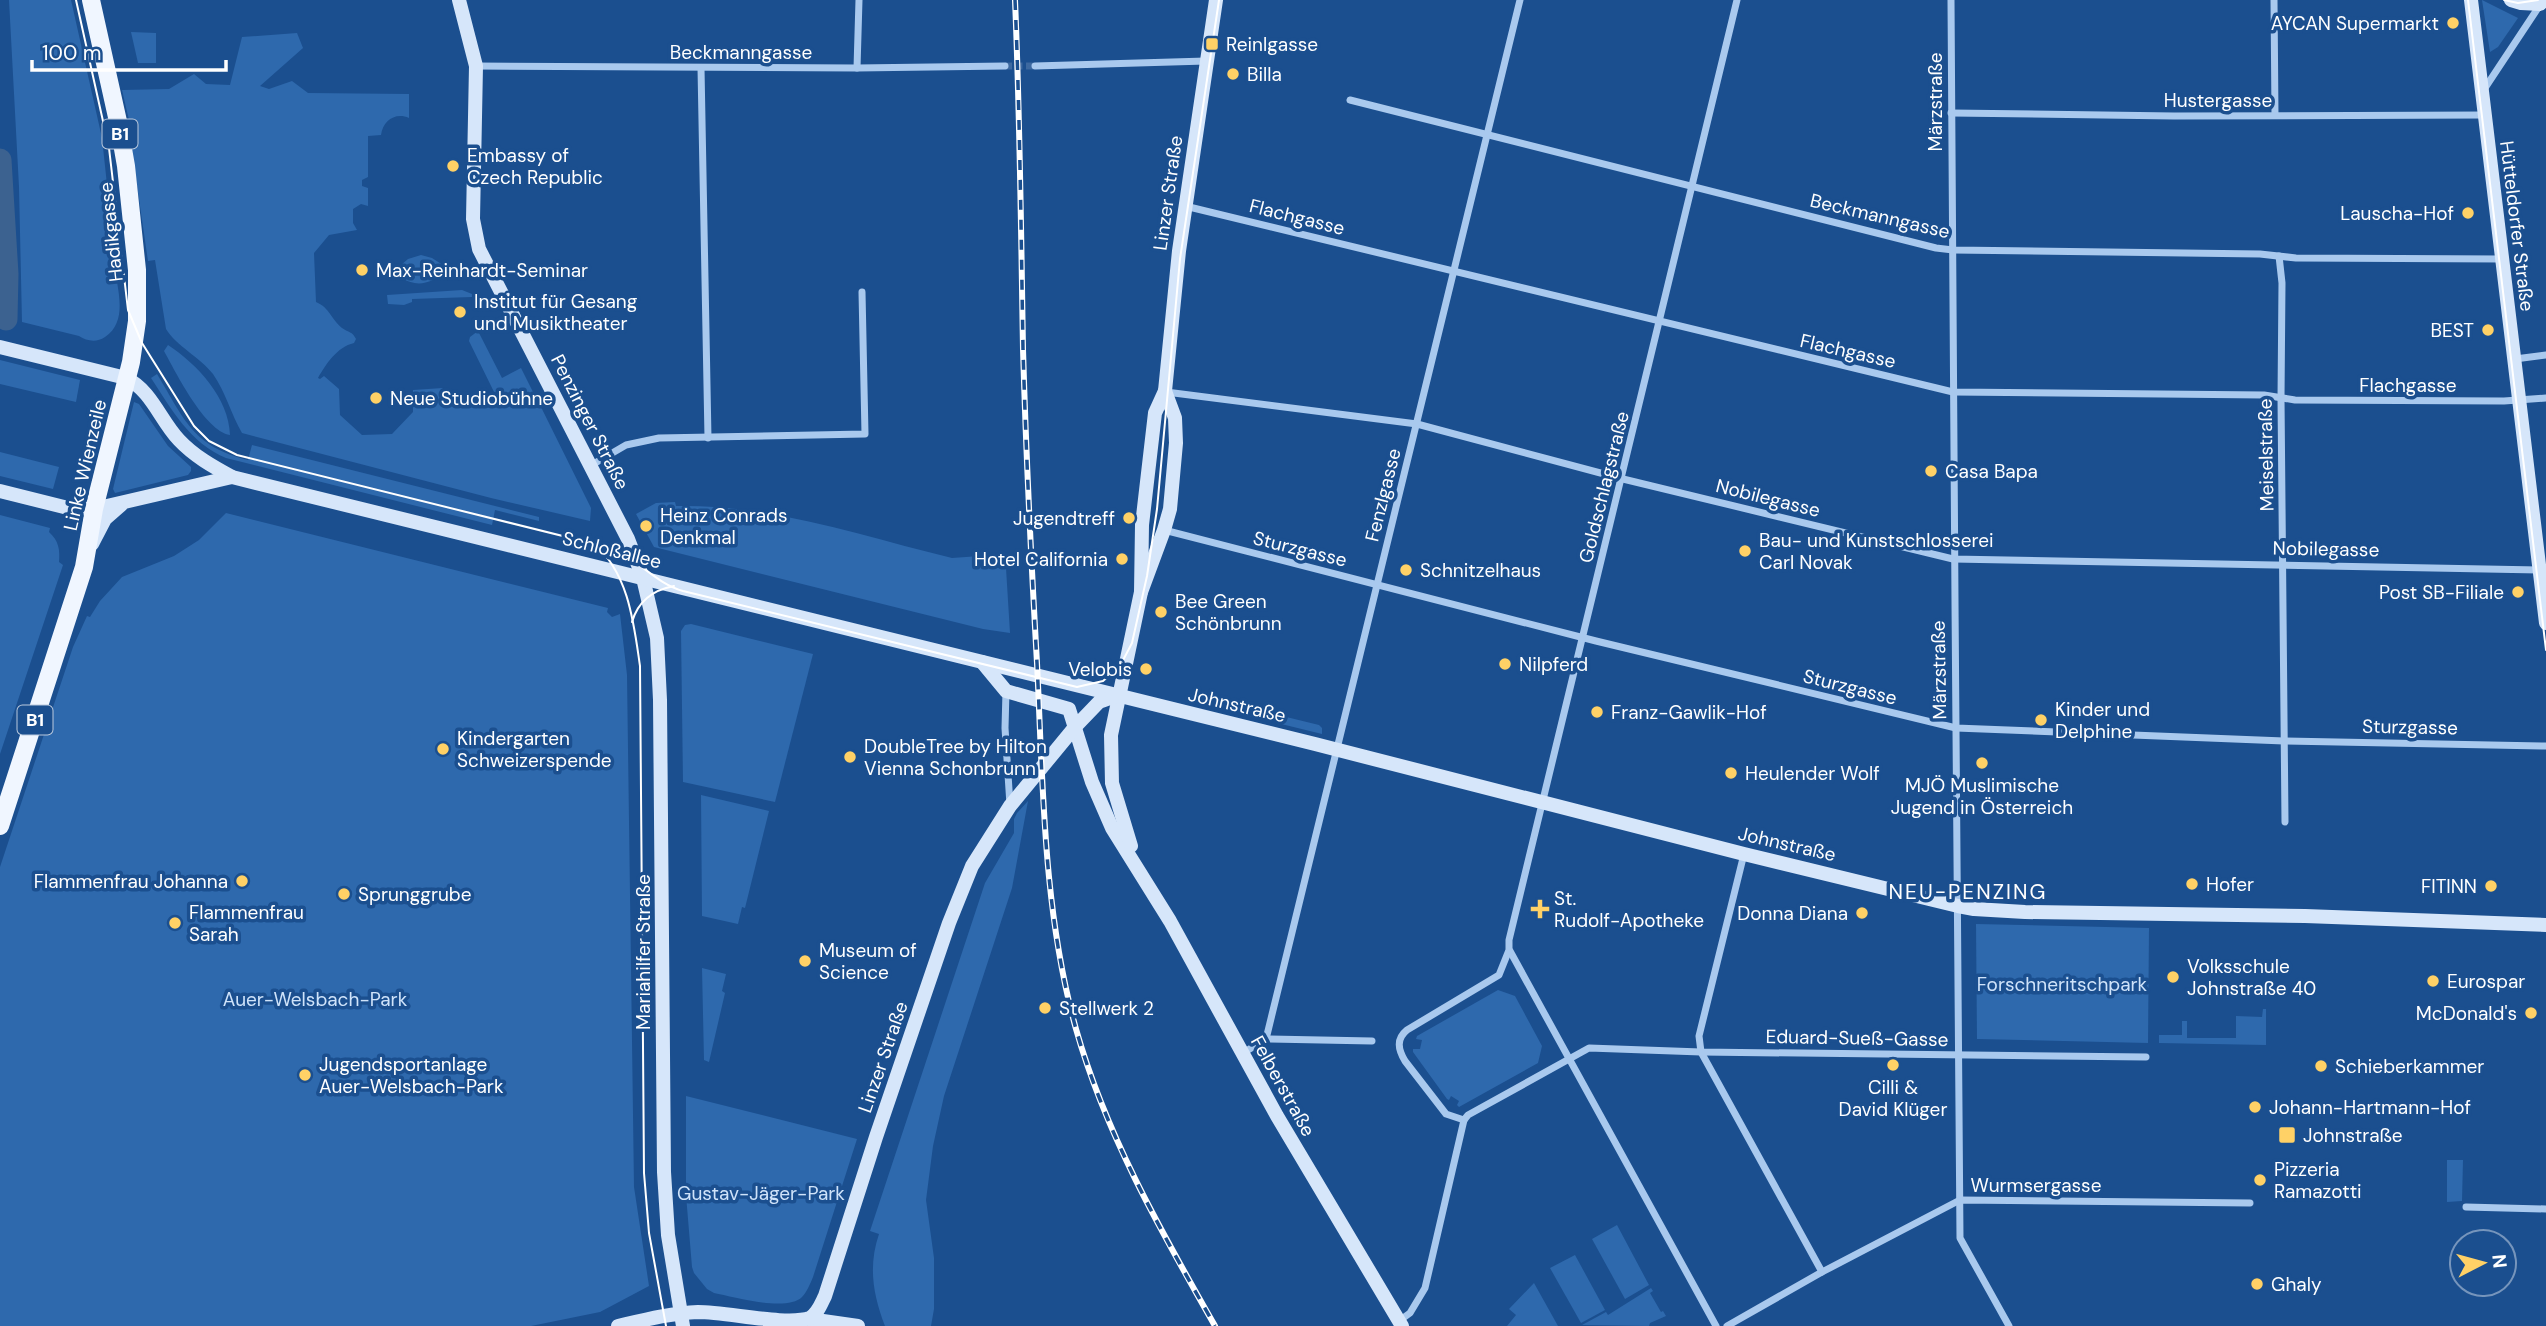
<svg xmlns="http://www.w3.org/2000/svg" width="2546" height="1326" font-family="'DM Sans',sans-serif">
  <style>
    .green { fill: #2e69ad }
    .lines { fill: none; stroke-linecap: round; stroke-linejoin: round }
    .river { stroke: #3c6290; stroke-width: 23 }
    .street-tunnel { stroke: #3d69a0; stroke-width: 7; stroke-dasharray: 7 3.5; stroke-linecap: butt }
    .street { stroke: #a9c9ee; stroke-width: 7 }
    .secondary { stroke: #d6e6fa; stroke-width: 14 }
    .primary { stroke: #f0f6ff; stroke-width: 18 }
    .tram { stroke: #fff; stroke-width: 2 }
    .rail-casing { stroke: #fff; stroke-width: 6 }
    .rail { stroke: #1b4f8f; stroke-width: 3.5; stroke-dasharray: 10; stroke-linecap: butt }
    .poi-dot { fill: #ffd166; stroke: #1b4f8f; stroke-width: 2.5 }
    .labels { text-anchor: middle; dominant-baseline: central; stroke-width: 7; stroke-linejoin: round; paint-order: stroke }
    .shield { fill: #1b4f8f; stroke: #bbcadd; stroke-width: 2 }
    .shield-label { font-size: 18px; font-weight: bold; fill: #fff }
    .poi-label { font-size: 19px; fill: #fff; stroke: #1b4f8f; text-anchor: start }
    .street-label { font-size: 19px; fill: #fff; stroke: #1b4f8f }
    .park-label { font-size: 19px; fill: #cfe3fa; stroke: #1b4f8f }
    .neighbourhood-label { font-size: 21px; letter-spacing: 2px; fill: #fff; stroke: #1b4f8f }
  </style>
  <rect width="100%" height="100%" fill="#1b4f8f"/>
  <g class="green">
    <path d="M9 0H71L102 138 114 250 113 255 111 256 112 263H114C117 288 129 321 105 337 96 343 87 341 79 336L22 322 19 187Z"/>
    <polygon points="2482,0 2518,18 2498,47 2490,52"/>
    <polygon points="131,32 156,33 156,63 138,63"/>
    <path d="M297 33 303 48 260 86 269 89 292 81 308 93 409 94V118C395 112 383 121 381 135L368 136V177L362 180V186L368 188V206L361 204 353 209V223L357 230 329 235 314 253 316 302C330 308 331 319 342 328 349 333 352 331 356 339L354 343C337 347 326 364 318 378L320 379 324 376 339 389 340 415 362 435 392 434 413 412V390L443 388 445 405 471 402 472 397 512 406 540 405 591 508 590 521 491 498 242 433C231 414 226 393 213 374 200 357 176 346 166 329L155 260 148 261 130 137 132 133 122 90 169 89 194 74 206 84 230 85 242 37Z"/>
    <path d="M421 255 432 258 446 267 445 272C432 283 417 288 402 278L401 265 408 259Z"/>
    <polygon points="462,290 472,294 472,297 412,299 412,302 404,305 388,304 387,295"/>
    <polygon points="478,331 502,378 521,368 535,396 522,399 495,394 469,341 470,337"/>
    <path d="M168 345C197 364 229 398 230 435 205 431 176 373 164 351Z"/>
    <polygon points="0,360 80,380 76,402 0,384"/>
    <path d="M157 374C185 420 192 446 248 460L252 445 539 517V521L495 510 492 525 226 458C190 443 172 410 151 378Z"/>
    <polygon points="134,402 139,404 168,446 191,467 191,471 188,475 115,493 113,489"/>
    <polygon points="0,452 59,467 53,489 0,476"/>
    <path d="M675 502 676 506C770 504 861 536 952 558L980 556 984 566 1006 568 1010 633 983 629 654 547 636 514 656 503Z"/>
    <polygon points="226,513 608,608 607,612 612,617 620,614 627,675 634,1187 649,1286 600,1312 531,1326 0,1326 0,867 73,647 87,616 90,617 100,601 122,577 174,556 199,540"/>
    <path d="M0 515 50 528 49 532C59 541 60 550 59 562L63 565 0 754Z"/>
    <polygon points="691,624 813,654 775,802 683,782 681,631 685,625"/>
    <polygon points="1221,701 1319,725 1322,728 1322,734 1220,709 1219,703"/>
    <polygon points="701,795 769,811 745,908 742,907 738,924 702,916"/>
    <path d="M1028 801 1012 888 944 1096 933 1146 926 1200 934 1258V1309L931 1326H885C873 1295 868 1266 879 1234L870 1231 985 883 1014 833V819L1017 813Z"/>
    <polygon points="1976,924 2149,928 2148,1043 1977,1039"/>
    <polygon points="702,968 726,974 722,991 725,993 709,1062 704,1060"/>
    <polygon points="1498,990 1515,996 1542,1046 1538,1063 1459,1107 1457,1105 1459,1101 1451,1096 1449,1100 1447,1099 1413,1052 1413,1049 1420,1049 1422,1040 1416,1039 1417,1036"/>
    <polygon points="2263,1009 2266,1009 2266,1045 2159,1043 2159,1035 2182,1035 2182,1021 2187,1021 2187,1038 2236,1038 2236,1016 2262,1017"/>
    <path d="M686 1096 857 1139 813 1277C810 1284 807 1292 802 1297 787 1312 734 1297 714 1293L707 1289 694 1273 692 1267 686 1195Z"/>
    <polygon points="2447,1160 2463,1160 2462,1201 2447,1202"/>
    <polygon points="1617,1225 1649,1285 1625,1299 1592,1239"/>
    <polygon points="1575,1255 1605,1310 1581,1323 1550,1268"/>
    <polygon points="1534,1283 1558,1326 1507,1326 1516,1315 1509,1309"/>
    <polygon points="1651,1288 1653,1291 1650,1293 1661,1312 1663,1311 1666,1316 1650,1323 1649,1326 1582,1325 1606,1312 1608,1315"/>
  </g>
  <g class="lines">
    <polyline class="river" points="0,160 7,274 6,319"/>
    <polyline class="street-tunnel" points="1005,66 1035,66"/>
    <g class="street">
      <path d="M1951 0C1953 413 1957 825 1960 1238L2009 1326"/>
      <polyline points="2274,0 2275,115"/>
      <polyline points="476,66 857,68 1005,66"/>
      <polyline points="1035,66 1206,61"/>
      <polyline points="701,68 708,438"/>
      <polyline points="857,68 859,0"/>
      <polyline points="2483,91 2540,5"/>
      <polyline points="1350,100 1936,248 1953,250 2260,254 2296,258 2502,259"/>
      <polyline points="1951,113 2174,116 2484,115"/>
      <polyline points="1185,206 1953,392 2264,395 2295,400 2504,401 2546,398"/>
      <polyline points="2279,256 2282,283 2281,398 2285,822"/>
      <polyline points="2515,359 2546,355"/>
      <polyline points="1166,392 1417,424 1623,479 1953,559 2539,570"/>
      <polyline points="590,466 626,445 659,438 865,434 862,292"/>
      <polyline points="1164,530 1596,641 1956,728 2284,741 2546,746"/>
      <polyline points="1006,691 1005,728 1010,805"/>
      <polyline points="1744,854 1699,1036 1701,1052 1822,1272"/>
      <polyline points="1510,951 1716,1326"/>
      <polyline points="1266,1039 1520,0"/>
      <polyline points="1243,1053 1266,1039 1372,1041"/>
      <path d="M1464 1120 1446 1114 1405 1061C1398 1049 1396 1039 1407 1030L1499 975 1509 950V940L1737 0"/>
      <polyline points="1464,1120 1468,1115 1589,1048 1701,1052 2146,1057"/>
      <polyline points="2466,1207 2546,1209"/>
      <polyline points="1399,1321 1410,1313 1425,1288 1464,1120"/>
      <polyline points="1727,1326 1822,1272 1960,1200 2250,1203"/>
    </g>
    <g class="secondary">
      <polyline points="459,0 476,66 473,219 479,249 628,539 643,578 657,638 660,700 664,1172 668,1235 683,1326"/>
      <polyline points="2471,0 2546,623"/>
      <polyline points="2511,0 2521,3 2540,4 2543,0"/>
      <path d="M0 347 126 378C152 391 160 420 179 440 194 456 212 466 232 477L1315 744 1744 854 1958 906 1974 909 2025 912 2305 916 2546 925"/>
      <polyline points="0,491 64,507 94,509 232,477"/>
      <polyline points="92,544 105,519 121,505"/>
      <polyline points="1141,592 1142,525 1155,413 1165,391 1179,251 1216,0"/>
      <polyline points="982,662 1006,691 1069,709 1092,782 1112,828 1170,921 1277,1116 1402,1326"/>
      <polyline points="1131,846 1112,783 1111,735 1141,592 1164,530 1170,509 1176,443 1175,418 1165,391"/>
      <polyline points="809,1319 858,1326"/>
      <path d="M618 1326C644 1320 672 1313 698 1312 728 1312 786 1326 810 1318 818 1313 821 1304 825 1296L876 1137 949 923 972 866 1010 806 1075 727 1099 702 1116 696"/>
    </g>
    <polyline class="primary" points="0,826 84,567 94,509 131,362 137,321 137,270 126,166 119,126 91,0"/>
    <g class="tram">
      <path d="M76 0 109 148 128 310 142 343 194 426 209 441 237 455 607 547C636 556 654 583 683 591L1077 687 1103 681 1120 666 1132 643 1147 576 1157 509 1180 259 1219 0"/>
      <polyline points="2468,0 2546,650"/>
      <polyline points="2504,0 2518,3 2538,0"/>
      <path d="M594 544C629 573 634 625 640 666L644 1173 649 1233 666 1326"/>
      <path d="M632 622C638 601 653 590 674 586"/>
    </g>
    <defs>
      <path id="rail" d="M1015 0C1020 116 1021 232 1023 349 1026 453 1031 558 1037 663 1043 785 1043 911 1076 1029 1106 1135 1161 1231 1215 1326"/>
    </defs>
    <use href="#rail" class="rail-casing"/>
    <use href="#rail" class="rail"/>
  </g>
  <g class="poi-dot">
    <circle cx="2453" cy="23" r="7"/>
    <rect x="1205" y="37" width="14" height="14" rx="3.5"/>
    <circle cx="1233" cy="74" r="7"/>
    <circle cx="453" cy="166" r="7"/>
    <circle cx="2468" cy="213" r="7"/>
    <circle cx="362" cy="270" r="7"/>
    <circle cx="460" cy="312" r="7"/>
    <circle cx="2488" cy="330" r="7"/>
    <circle cx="376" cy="398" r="7"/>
    <circle cx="1931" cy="471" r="7"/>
    <circle cx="1129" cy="518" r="7"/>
    <circle cx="646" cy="526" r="7"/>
    <circle cx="1745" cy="551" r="7"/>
    <circle cx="1122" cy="559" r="7"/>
    <circle cx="1406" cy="570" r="7"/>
    <circle cx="2518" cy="592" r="7"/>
    <circle cx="1161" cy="612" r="7"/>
    <circle cx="1505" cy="664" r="7"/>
    <circle cx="1146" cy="669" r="7"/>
    <circle cx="1597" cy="712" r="7"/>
    <circle cx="2041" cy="720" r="7"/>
    <circle cx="443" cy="749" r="7"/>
    <circle cx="850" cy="757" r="7"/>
    <circle cx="1982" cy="763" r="7"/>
    <circle cx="1731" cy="773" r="7"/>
    <circle cx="242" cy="881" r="7"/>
    <circle cx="2192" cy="884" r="7"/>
    <circle cx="2491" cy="886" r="7"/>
    <circle cx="344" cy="894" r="7"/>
    <path d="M1536.5 898.5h7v7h7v7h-7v7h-7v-7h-7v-7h7z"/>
    <circle cx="1862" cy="913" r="7"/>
    <circle cx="175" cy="923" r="7"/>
    <circle cx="805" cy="961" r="7"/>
    <circle cx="2173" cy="977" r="7"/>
    <circle cx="2433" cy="981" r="7"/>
    <circle cx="1045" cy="1008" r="7"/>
    <circle cx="2531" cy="1013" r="7"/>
    <circle cx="1893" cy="1065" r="7"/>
    <circle cx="2321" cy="1066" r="7"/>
    <circle cx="305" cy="1075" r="7"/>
    <circle cx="2255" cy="1107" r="7"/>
    <rect x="2278" y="1126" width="18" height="18" rx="3.5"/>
    <circle cx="2260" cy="1180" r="7"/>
    <circle cx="2257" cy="1284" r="7"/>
  </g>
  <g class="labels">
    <g class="shield">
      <rect x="102.5" y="119.5" width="35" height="29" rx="5"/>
      <rect x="17.5" y="705.5" width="35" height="29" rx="5"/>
    </g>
    <g class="shield-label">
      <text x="120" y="134">B1</text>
      <text x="35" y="720">B1</text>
    </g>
    <g class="poi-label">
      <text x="2439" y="23" text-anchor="end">AYCAN Supermarkt</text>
      <text x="1226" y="44">Reinlgasse</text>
      <text x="1247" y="74">Billa</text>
      <text x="467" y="155">Embassy of<tspan x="467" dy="22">Czech Republic</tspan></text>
      <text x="2454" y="213" text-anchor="end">Lauscha-Hof</text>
      <text x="376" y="270">Max-Reinhardt-Seminar</text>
      <text x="474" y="301">Institut für Gesang<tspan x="474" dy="22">und Musiktheater</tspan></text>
      <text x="2474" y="330" text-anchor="end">BEST</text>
      <text x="390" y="398">Neue Studiobühne</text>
      <text x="1945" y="471">Casa Bapa</text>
      <text x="660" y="515">Heinz Conrads<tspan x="660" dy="22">Denkmal</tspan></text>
      <text x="1115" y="518" text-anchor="end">Jugendtreff</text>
      <text x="1759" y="540">Bau- und Kunstschlosserei<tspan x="1759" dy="22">Carl Novak</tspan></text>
      <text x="1108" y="559" text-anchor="end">Hotel California</text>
      <text x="1420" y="570">Schnitzelhaus</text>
      <text x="2504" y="592" text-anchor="end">Post SB-Filiale</text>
      <text x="1175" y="601">Bee Green<tspan x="1175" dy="22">Schönbrunn</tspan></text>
      <text x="1519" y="664">Nilpferd</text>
      <text x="1132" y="669" text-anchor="end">Velobis</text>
      <text x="2055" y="709">Kinder und<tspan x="2055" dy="22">Delphine</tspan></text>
      <text x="1611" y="712">Franz-Gawlik-Hof</text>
      <text x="457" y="738">Kindergarten<tspan x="457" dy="22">Schweizerspende</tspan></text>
      <text x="864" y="746">DoubleTree by Hilton<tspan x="864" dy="22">Vienna Schonbrunn</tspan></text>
      <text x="1745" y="773">Heulender Wolf</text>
      <text x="1982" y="785" text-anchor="middle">MJÖ Muslimische<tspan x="1982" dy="22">Jugend in Österreich</tspan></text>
      <text x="228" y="881" text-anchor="end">Flammenfrau Johanna</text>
      <text x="2206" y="884">Hofer</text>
      <text x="2477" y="886" text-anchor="end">FITINN</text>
      <text x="358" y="894">Sprunggrube</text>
      <text x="1554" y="898">St.<tspan x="1554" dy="22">Rudolf-Apotheke</tspan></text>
      <text x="189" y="912">Flammenfrau<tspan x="189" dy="22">Sarah</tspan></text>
      <text x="1848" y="913" text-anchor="end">Donna Diana</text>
      <text x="819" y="950">Museum of<tspan x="819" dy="22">Science</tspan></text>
      <text x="2187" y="966">Volksschule<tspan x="2187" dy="22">Johnstraße 40</tspan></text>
      <text x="2447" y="981">Eurospar</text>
      <text x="1059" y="1008">Stellwerk 2</text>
      <text x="2517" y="1013" text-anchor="end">McDonald's</text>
      <text x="319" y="1064">Jugendsportanlage<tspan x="319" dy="22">Auer-Welsbach-Park</tspan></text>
      <text x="2335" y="1066">Schieberkammer</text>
      <text x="1893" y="1087" text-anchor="middle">Cilli &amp;<tspan x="1893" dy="22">David Klüger</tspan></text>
      <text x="2269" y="1107">Johann-Hartmann-Hof</text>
      <text x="2303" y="1135">Johnstraße</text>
      <text x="2274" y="1169">Pizzeria<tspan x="2274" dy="22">Ramazotti</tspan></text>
      <text x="2271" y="1284">Ghaly</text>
    </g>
    <g class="street-label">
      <text x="741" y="52">Beckmanngasse</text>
      <text x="2218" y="100">Hustergasse</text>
      <text transform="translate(1935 102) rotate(-90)">Märzstraße</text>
      <text transform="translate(1168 193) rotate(-82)">Linzer Straße</text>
      <text transform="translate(1880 216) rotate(13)">Beckmanngasse</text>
      <text transform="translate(1297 217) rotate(14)">Flachgasse</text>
      <text transform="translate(2517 226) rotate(83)">Hütteldorfer Straße</text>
      <text transform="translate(111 232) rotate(-96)">Hadikgasse</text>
      <text transform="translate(1848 351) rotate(13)">Flachgasse</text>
      <text x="2408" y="385">Flachgasse</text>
      <text transform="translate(590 422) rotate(63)">Penzinger Straße</text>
      <text transform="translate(2266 455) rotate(-91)">Meiselstraße</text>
      <text transform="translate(85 465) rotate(-77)">Linke Wienzeile</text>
      <text transform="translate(1604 487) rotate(-76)">Goldschlagstraße</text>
      <text transform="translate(1383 495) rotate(-76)">Fenzlgasse</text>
      <text transform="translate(1768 498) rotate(14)">Nobilegasse</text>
      <text transform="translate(1300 549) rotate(14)">Sturzgasse</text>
      <text transform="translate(2326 549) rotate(1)">Nobilegasse</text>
      <text transform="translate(612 550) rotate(14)">Schloßallee</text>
      <text transform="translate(1939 670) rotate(-91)">Märzstraße</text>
      <text transform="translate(1850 687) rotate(14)">Sturzgasse</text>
      <text transform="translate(1237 705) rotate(13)">Johnstraße</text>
      <text transform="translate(2410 727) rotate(1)">Sturzgasse</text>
      <text transform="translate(1787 844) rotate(13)">Johnstraße</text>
      <text transform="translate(643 952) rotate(-90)">Mariahilfer Straße</text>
      <text transform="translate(1857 1038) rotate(1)">Eduard-Sueß-Gasse</text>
      <text transform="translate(883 1057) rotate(-71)">Linzer Straße</text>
      <text transform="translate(1283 1086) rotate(61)">Felberstraße</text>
      <text x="2036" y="1185">Wurmsergasse</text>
    </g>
    <g class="park-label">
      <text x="2062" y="984">Forschneritschpark</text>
      <text x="315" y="999">Auer-Welsbach-Park</text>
      <text x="761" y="1193">Gustav-Jäger-Park</text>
    </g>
    <g class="neighbourhood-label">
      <text x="1968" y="892">NEU-PENZING</text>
    </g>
  </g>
  <g transform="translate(2483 1263) rotate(84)"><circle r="33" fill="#1b4f8f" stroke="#7695bc" stroke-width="2"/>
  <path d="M0-5L12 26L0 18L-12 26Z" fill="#ffd166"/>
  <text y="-10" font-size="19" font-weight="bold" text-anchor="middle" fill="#ffffff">N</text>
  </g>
  <path d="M32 60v10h194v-10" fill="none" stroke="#ffffff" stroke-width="3.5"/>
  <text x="42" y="60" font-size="21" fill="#ffffff" stroke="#1b4f8f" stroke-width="5" paint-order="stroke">100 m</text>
</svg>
